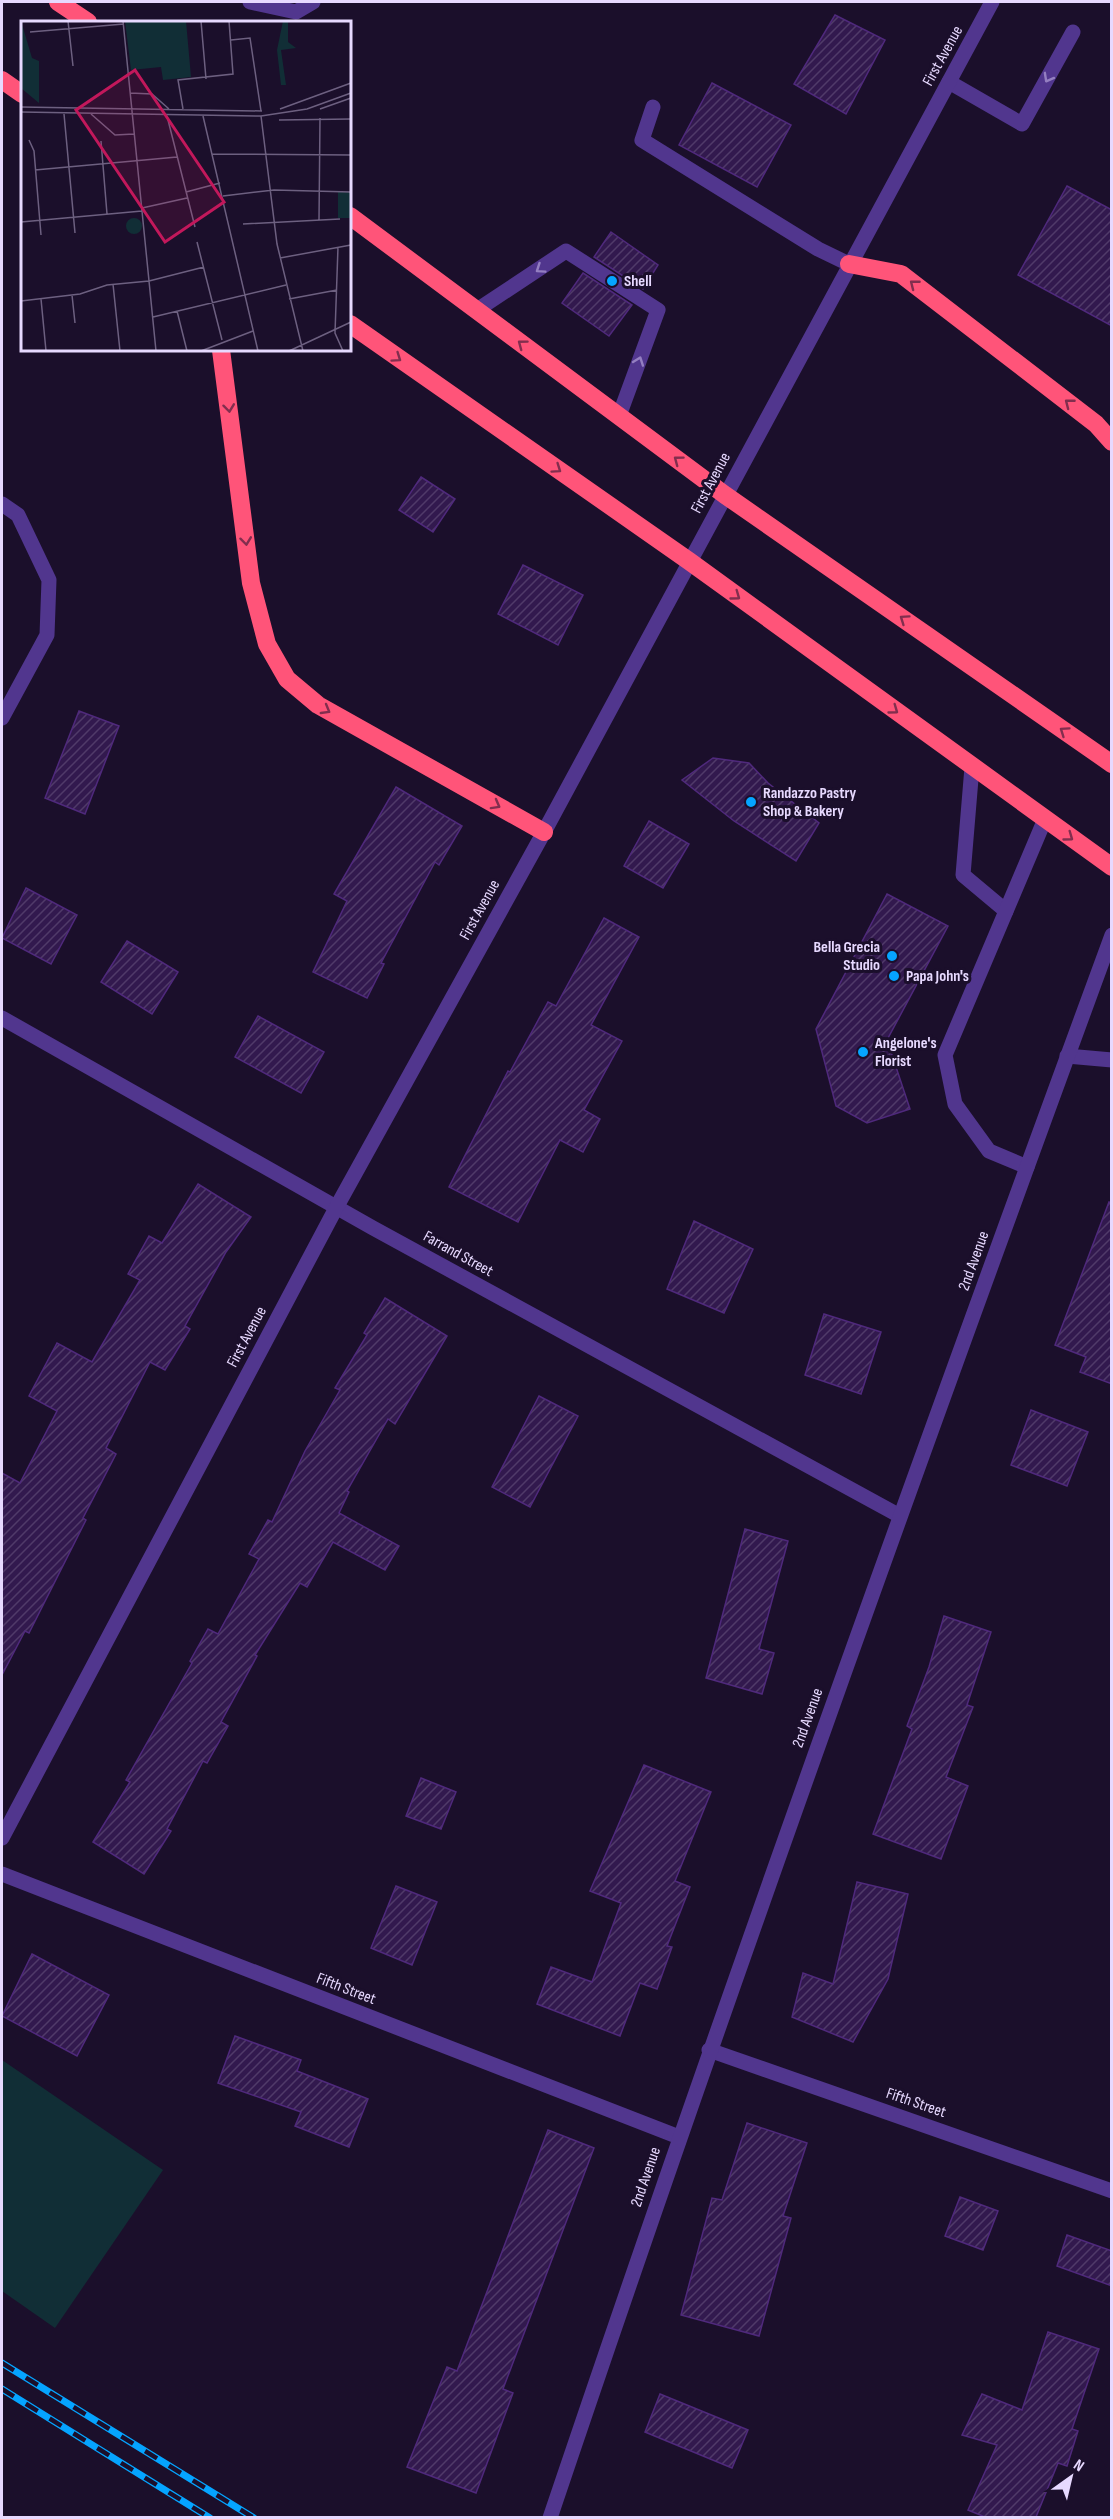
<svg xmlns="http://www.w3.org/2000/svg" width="1113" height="2519" font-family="'Sofia Sans Condensed',sans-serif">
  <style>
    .green { fill: #112e36 }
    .building { fill: url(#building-hatch); stroke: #4f297c; stroke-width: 1.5 }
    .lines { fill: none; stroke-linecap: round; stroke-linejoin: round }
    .minor { stroke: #51368e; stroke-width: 15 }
    .highway { stroke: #ff5479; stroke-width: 18 }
    .rail-casing { stroke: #05a4ff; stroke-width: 7 }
    .rail { stroke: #1b0f2b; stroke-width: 4.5; stroke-dasharray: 14; stroke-linecap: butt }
    .oneway { stroke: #947fc1 }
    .oneway2 { stroke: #822e4e }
    .poi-dot { fill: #05a4ff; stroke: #1b0f2b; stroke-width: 2 }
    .labels { text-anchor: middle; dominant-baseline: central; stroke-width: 6; stroke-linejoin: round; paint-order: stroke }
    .street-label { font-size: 16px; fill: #e7d9ff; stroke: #1b0f2b }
    .poi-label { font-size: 16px; font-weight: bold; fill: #e7d9ff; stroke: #1b0f2b; text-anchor: start }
    .inset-road { fill: none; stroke: #6d6080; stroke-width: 1.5 }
    .view { fill: #c2185b; fill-opacity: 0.15; stroke: #c2185b; stroke-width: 3 }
    .inset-edge { fill: none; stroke: #e7d9ff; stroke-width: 3 }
  </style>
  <defs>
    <pattern id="building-hatch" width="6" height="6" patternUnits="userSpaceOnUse" patternTransform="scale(1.5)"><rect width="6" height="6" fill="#32194e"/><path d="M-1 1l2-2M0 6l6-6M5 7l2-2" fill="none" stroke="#503a69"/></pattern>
  </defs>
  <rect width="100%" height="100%" fill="#1b0f2b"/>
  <polygon class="green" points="2,2060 163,2170 55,2328 2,2291"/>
  <g class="building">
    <polygon points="835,15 885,40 846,114 794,84"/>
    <polygon points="712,83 791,125 757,187 679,145"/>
    <polygon points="1067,186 1112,210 1112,326 1018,275"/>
    <polygon points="611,232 658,265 643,289 594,257"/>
    <polygon points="583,273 632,305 609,336 562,303"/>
    <polygon points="421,477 455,499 433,532 399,510"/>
    <polygon points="523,565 583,595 558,645 498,614"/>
    <polygon points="79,711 119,726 85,814 45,798"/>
    <polygon points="713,758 749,763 768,783 819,823 796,861 734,821 682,780"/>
    <polygon points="396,787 462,826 439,865 435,862 381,963 384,964 367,998 313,972 347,901 334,894"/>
    <polygon points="649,821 689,844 663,888 624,866"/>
    <polygon points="26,888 77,915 51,964 2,938"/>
    <polygon points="887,894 948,926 887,1040 910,1109 867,1123 836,1106 816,1029"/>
    <polygon points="604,918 639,937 591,1025 622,1041 584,1110 600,1119 583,1152 560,1140 518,1222 449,1187 508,1071 510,1072 548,1002 556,1006"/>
    <polygon points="127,941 178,972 152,1014 101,982"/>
    <polygon points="258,1016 324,1052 301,1093 235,1057"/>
    <polygon points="198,1184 251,1217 226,1252 185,1326 190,1329 165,1370 150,1362 106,1448 116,1454 83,1518 86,1520 29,1633 25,1631 2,1675 2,1473 20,1483 57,1411 29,1396 57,1343 92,1362 140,1280 128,1274 149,1236 162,1243"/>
    <polygon points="1109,1202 1112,1203 1112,1384 1080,1372 1086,1357 1055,1345"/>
    <polygon points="694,1221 753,1249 724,1313 667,1289"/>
    <polygon points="385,1298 447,1336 395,1424 388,1419 347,1491 349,1492 339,1513 399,1546 385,1570 333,1542 307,1587 300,1583 255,1655 257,1656 221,1722 228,1726 207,1763 203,1761 167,1829 171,1831 144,1874 93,1842 130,1782 126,1780 192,1663 190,1661 208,1629 218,1634 259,1559 249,1554 268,1520 272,1522 305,1451 340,1390 335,1388 367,1335 364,1333"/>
    <polygon points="824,1314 881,1332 861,1394 805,1375"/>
    <polygon points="539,1396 578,1416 530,1507 492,1487"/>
    <polygon points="1031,1410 1088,1432 1067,1486 1011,1465"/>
    <polygon points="745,1529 788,1541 759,1649 774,1653 762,1694 706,1678"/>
    <polygon points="944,1616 991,1632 967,1705 973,1707 946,1777 968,1786 941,1859 873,1834 912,1729 907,1726 929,1667"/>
    <polygon points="644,1765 711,1792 675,1881 690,1887 667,1946 672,1947 657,1989 640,1983 620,2036 537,2004 551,1967 592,1982 621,1903 590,1891"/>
    <polygon points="421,1778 456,1792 441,1829 406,1816"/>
    <polygon points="857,1882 908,1894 888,1979 853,2042 792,2017 803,1973 833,1984"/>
    <polygon points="396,1886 437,1902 412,1965 371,1948"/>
    <polygon points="32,1954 109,1995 77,2056 2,2016"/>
    <polygon points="235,2036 301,2060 297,2071 368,2099 349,2147 295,2126 301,2112 218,2083"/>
    <polygon points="747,2123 807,2143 783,2216 791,2218 759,2336 681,2315 712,2198 722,2200"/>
    <polygon points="548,2130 594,2148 503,2389 513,2393 476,2493 407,2467 447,2367 457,2371"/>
    <polygon points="960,2197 998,2211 983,2250 945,2236"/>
    <polygon points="1067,2235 1112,2251 1112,2286 1057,2266"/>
    <polygon points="1048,2332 1099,2349 1072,2429 1078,2431 1067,2466 1058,2463 1036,2517 985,2517 968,2510 997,2445 962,2435 982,2394 1022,2410"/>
    <polygon points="660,2394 748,2430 732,2468 645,2432"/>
  </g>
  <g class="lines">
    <g class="minor">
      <polyline points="250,2 296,12 313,2"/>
      <polyline points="949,82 1022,124 1073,32"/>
      <polyline points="653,107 642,140 818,249 849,264"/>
      <polyline points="477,310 566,251 658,310 619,416"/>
      <polyline points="2,504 18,515 49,580 47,635 2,718"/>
      <polyline points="972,767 963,875 1006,911"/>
      <polyline points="2,1018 373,1228 900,1516"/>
      <polyline points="1067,1056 1112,1060"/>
      <polyline points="1027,1167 989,1151 955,1104 945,1055 1045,819"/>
      <polyline points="2,1838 336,1208 544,832 992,2"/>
      <polyline points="2,1874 679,2137"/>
      <polyline points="709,2050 1112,2191"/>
      <path d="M550 2518C729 1987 919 1461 1112 935"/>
    </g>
    <g class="highway">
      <polyline points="58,2 88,22"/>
      <polyline points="2,80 22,94"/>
      <polyline points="350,216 725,495 1112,764"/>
      <polyline points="849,264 901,274 1096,424 1112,442"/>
      <polyline points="350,324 689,561 1112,867"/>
      <polyline points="221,350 251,583 267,644 287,679 318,705 544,832"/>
    </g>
    <defs>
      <g id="rail">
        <polyline points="2,2363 254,2518"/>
        <polyline points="2,2389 210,2518"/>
      </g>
    </defs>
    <use href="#rail" class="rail-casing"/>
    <use href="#rail" class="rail"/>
  </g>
  <defs><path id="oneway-chevron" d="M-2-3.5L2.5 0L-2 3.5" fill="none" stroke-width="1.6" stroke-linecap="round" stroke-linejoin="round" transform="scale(1.5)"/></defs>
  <g class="oneway">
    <use href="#oneway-chevron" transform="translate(1048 78) rotate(119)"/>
    <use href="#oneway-chevron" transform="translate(540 269) rotate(146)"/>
    <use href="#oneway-chevron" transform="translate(639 361) rotate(-70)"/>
  </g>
  <g class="oneway2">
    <use href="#oneway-chevron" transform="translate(914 284) rotate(-142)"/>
    <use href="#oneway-chevron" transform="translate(522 344) rotate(-143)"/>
    <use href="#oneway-chevron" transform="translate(397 358) rotate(35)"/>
    <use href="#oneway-chevron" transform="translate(1069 403) rotate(-142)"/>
    <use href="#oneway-chevron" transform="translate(229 408) rotate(83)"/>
    <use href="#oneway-chevron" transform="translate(678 460) rotate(-143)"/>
    <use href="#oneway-chevron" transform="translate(557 469) rotate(35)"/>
    <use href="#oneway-chevron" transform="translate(246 541) rotate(83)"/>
    <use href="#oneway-chevron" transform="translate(736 596) rotate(36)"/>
    <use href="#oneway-chevron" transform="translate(904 619) rotate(-145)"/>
    <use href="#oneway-chevron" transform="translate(326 710) rotate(30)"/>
    <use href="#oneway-chevron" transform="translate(894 710) rotate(36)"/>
    <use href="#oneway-chevron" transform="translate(1064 731) rotate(-145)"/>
    <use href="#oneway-chevron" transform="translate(496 805) rotate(29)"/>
    <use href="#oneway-chevron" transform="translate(1069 837) rotate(36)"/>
  </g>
  <g class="poi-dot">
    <circle cx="612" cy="281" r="6"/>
    <circle cx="751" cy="802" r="6"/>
    <circle cx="892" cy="956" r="6"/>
    <circle cx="894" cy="976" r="6"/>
    <circle cx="863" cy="1052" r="6"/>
  </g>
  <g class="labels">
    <g class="street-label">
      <text transform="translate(943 56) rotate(-61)">First Avenue</text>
      <text transform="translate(711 483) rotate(-62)">First Avenue</text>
      <text transform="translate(480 910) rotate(-61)">First Avenue</text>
      <text transform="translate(458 1254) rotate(29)">Farrand Street</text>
      <text transform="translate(974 1261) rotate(-70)">2nd Avenue</text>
      <text transform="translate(247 1337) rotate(-62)">First Avenue</text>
      <text transform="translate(808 1718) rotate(-70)">2nd Avenue</text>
      <text transform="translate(346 1989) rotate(21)">Fifth Street</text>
      <text transform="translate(916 2103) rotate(19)">Fifth Street</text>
      <text transform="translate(646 2177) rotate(-71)">2nd Avenue</text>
    </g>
    <g class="poi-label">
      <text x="624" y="281">Shell</text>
      <text x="763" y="793">Randazzo Pastry<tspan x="763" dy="18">Shop &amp; Bakery</tspan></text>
      <text x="880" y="947" text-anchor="end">Bella Grecia<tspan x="880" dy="18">Studio</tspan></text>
      <text x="906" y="976">Papa John's</text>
      <text x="875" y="1043">Angelone's<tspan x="875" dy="18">Florist</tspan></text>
    </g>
  </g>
  <g transform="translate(21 21)">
    <rect width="330" height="330" fill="#1b0f2b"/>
    <path d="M104 0H165L170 56 142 59 140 46 110 49ZM262 0H267V21L275 27 260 29 265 64H260L256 29ZM317 171H330V197H317ZM105 205a8 8 0 1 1 16 0a8 8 0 1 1-16 0Z" fill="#112e36"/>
    <path d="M0 0 11 37 18 40V82L0 67Z" fill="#112e36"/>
    <path class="inset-road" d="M47 0 52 45M102 0 135 330M180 0 185 58M9 11 103 3M210 19 229 17 240 90M109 72 131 73 148 88M0 86 241 90M162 88 157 59 212 53 208 0M259 88 330 62M299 88 330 77M0 91 240 95 286 88 330 72M43 93 54 212M70 93 94 114 113 113M146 95 174 206M182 95 237 330M240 95 256 223 282 330M258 99 330 98M8 119 13 130 20 214M80 120 86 193M191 133 330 134M14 149 156 136M165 171 199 162M202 175 253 169 330 171M121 187 166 177M298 199 299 97M0 201 121 190M222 203 319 198M176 221 201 319M317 226 314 312 322 330M259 237 330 224M92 263 99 330M51 274 54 302M20 278 25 330M268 278 316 269M0 280 59 273 86 264 128 260 183 246M156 290 166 330M132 296 265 264M180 330 232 310M268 330 330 301"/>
    <path class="view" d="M114 49 203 181 144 221 55 89Z"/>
    <rect width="330" height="330" class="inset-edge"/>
  </g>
  <rect width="1113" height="2519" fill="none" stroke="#e7d9ff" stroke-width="6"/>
  <g transform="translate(1071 2477) rotate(34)" stroke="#1b0f2b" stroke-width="4.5" paint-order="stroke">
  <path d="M0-4.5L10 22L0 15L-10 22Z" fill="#e7d9ff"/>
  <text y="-9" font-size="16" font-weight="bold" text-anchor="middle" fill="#e7d9ff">N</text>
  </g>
</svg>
